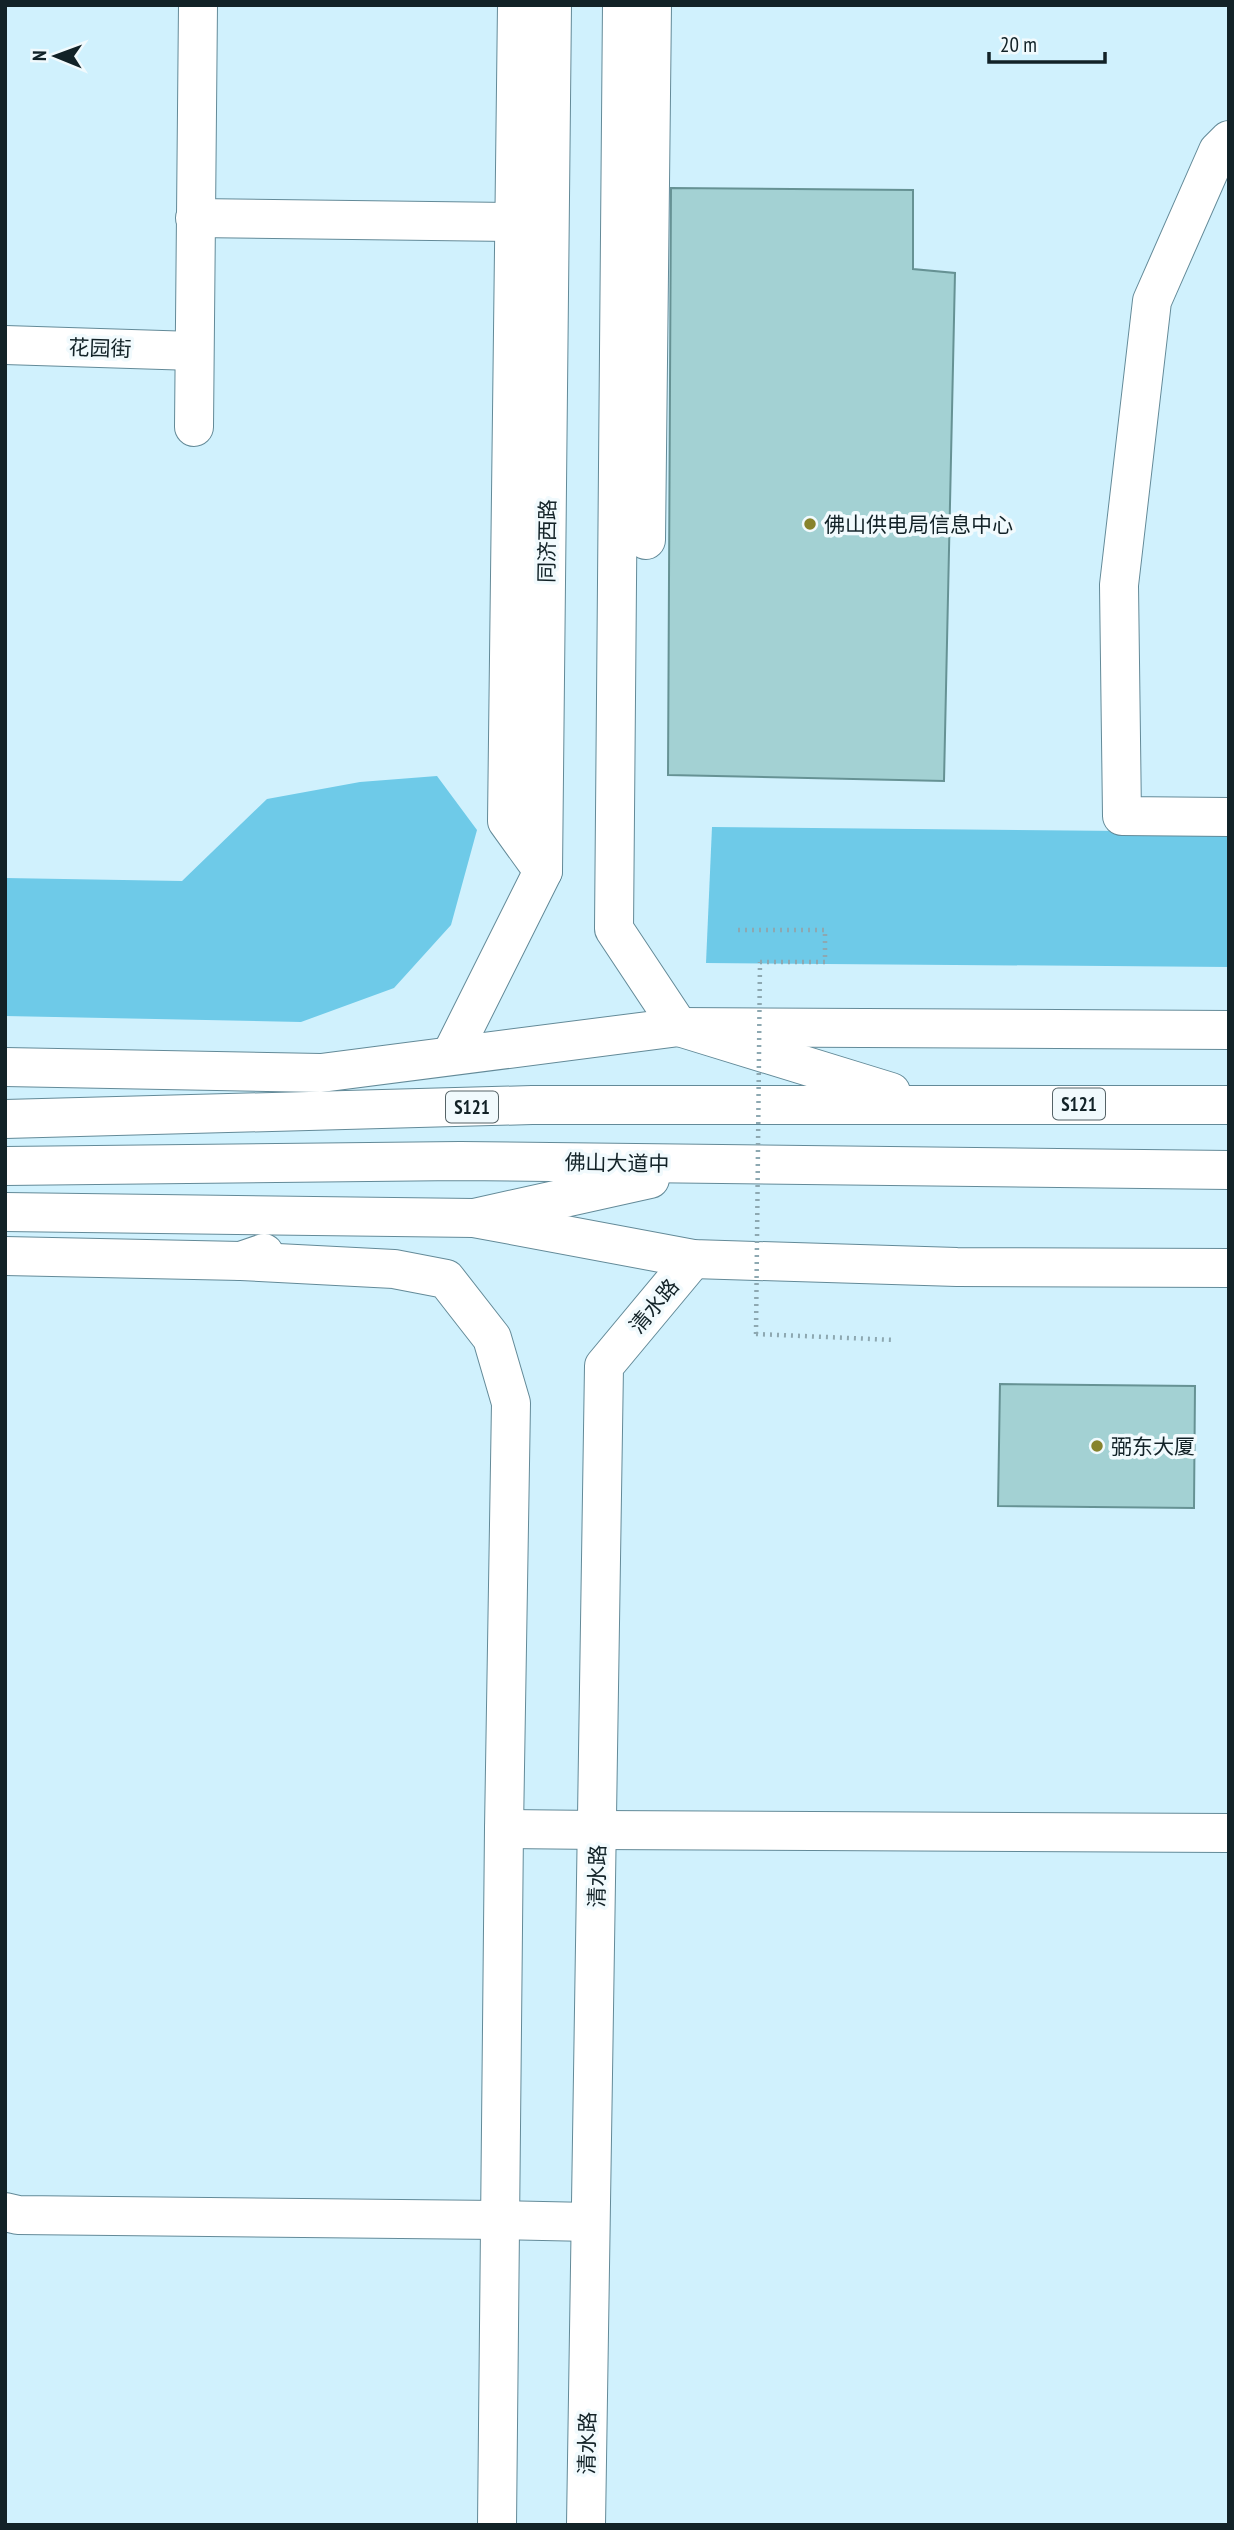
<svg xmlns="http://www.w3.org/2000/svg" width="1234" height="2530" font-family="'PT Sans Narrow','Noto Sans SC',sans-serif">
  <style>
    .green { fill: #6ecae8 }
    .building { fill: #a3d1d3; stroke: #669294; stroke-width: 2 }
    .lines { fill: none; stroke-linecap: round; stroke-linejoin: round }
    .minor-casing { stroke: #638a98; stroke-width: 40 }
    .major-casing { stroke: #638a98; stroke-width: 40 }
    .highway-casing { stroke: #638a98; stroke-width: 40 }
    .path { stroke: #8da8b1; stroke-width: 4.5; stroke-dasharray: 2 5; stroke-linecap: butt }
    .minor { stroke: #fff; stroke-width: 38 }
    .major { stroke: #fff; stroke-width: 38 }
    .highway { stroke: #fff; stroke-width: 38 }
    .path-bridge { stroke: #8da8b1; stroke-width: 4.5; stroke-dasharray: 2 5; stroke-linecap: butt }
    .poi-dot { fill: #87832c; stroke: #f1fafd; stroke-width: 2.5 }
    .labels { text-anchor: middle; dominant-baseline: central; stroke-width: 7; stroke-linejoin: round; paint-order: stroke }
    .shield { fill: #f1fafd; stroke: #556367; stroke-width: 2 }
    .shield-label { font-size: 19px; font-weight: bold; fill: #122227 }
    .street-label { font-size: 21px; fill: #122227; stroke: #f1fafd }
    .poi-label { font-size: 21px; fill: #122227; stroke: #f1fafd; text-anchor: start }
  </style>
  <rect width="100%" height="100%" fill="#d0f1fd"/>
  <g class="green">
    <polygon points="437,776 477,830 451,925 394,988 301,1022 5,1016 5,878 182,881 267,799 360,782"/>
    <polygon points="712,827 1229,832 1229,967 706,963"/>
  </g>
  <g class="building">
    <polygon points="671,188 913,190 913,269 955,273 944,781 668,775"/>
    <polygon points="1000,1384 1195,1386 1194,1508 998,1506"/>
  </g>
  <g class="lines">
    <defs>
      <g id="minor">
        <polyline points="1229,140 1218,151 1152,301 1119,585 1122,816 1229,817"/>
        <polyline points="195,218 515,222"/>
        <polyline points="5,345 194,351"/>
        <polyline points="194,427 198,5"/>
        <polyline points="598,1830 1229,1833"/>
        <polyline points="5,2212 18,2215 499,2220"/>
      </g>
      <g id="major">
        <polyline points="517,5 507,821 543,871"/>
        <polyline points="622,5 614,929 679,1027"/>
        <polyline points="646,540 652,5"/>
        <polyline points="451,1055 543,871 552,5"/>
        <polyline points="5,1067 321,1073 679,1027 1229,1030"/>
        <polyline points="5,1212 474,1218 693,1259 957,1267 1229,1268"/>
        <polyline points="5,1256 241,1261 264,1253"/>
        <polyline points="241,1261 394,1269 446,1279 492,1338 511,1403 504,1829 497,2525"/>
        <polyline points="504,1829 598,1830"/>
        <polyline points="499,2220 590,2222"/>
        <polyline points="586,2525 604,1366 693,1259"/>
      </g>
      <g id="highway">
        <polyline points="679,1027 891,1092"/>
        <polyline points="5,1119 532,1105 1229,1105"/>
        <polyline points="5,1166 460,1161 1229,1170"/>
        <polyline points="474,1218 650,1179"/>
      </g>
    </defs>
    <use href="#minor" class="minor-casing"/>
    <use href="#major" class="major-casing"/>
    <use href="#highway" class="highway-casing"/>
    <g class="path">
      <polyline points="738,930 825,930 825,962 760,962"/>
      <polyline points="756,1334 895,1340"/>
    </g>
    <use href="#minor" class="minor"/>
    <use href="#major" class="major"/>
    <use href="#highway" class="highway"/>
    <polyline class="path-bridge" points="756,1334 760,962"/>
  </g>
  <g class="poi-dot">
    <circle cx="810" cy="524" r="7"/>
    <circle cx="1097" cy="1446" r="7"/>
  </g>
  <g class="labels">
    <g class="shield">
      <rect x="1053" y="1088.5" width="52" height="31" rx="5"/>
      <rect x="446" y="1091.5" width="52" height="31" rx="5"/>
    </g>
    <g class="shield-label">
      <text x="1079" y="1104">S121</text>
      <text x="472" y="1107">S121</text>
    </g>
    <g class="street-label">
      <text transform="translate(100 348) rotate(2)">花园街</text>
      <text transform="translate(547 541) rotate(-89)">同济西路</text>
      <text transform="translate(617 1163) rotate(1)">佛山大道中</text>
      <text transform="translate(654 1306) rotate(-50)">清水路</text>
      <text transform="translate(597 1876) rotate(-89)">清水路</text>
      <text transform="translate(587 2443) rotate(-89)">清水路</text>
    </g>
    <g class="poi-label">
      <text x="824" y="524">佛山供电局信息中心</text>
      <text x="1111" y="1446">弼东大厦</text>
    </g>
  </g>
  <rect width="1234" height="2530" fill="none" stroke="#122227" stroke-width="14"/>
  <g transform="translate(56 56) rotate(271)" stroke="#f1fafd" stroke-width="5" paint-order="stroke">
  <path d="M0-5L12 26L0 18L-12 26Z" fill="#122227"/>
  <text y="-10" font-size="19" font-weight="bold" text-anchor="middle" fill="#122227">N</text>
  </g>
  <path d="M989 52v10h116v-10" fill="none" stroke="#122227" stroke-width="3.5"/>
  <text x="1000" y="52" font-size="21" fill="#122227" stroke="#f1fafd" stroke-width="5" paint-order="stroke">20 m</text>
</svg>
